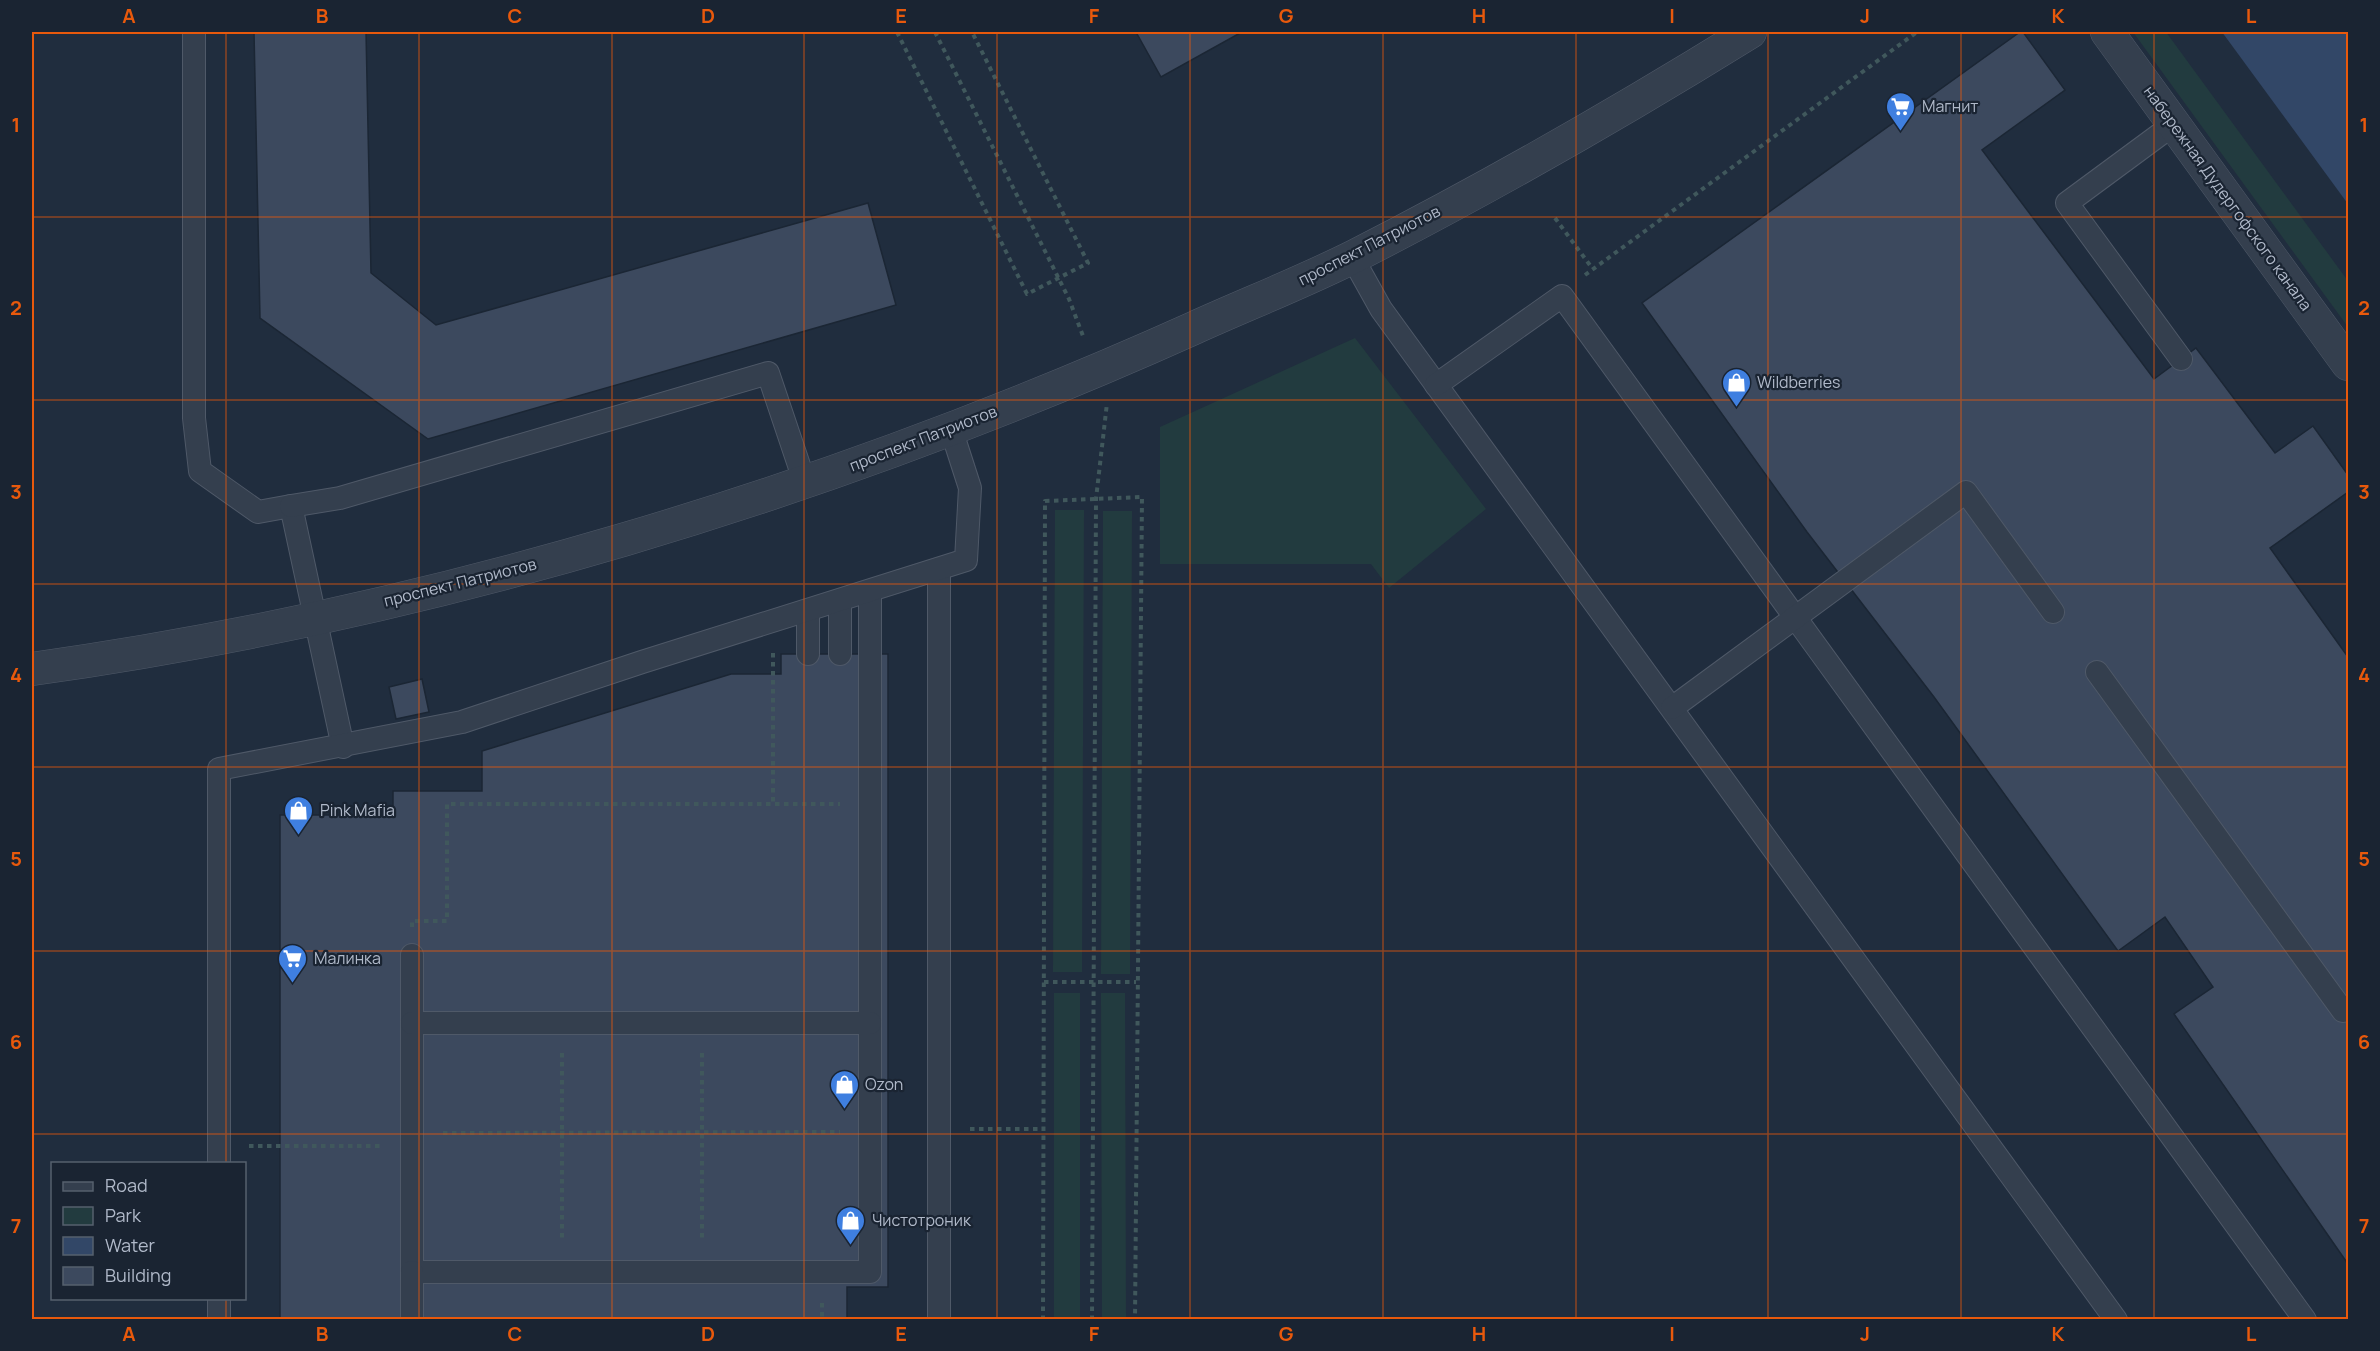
<svg xmlns="http://www.w3.org/2000/svg" width="2380" height="1351" font-family="Manrope,sans-serif">
  <style>
    .green { fill: #223b3f }
    .water { fill: #324767 }
    .building { fill: #3c495e; stroke: #1b2634; stroke-width: 1.5 }
    .lines { fill: none; stroke-linecap: round; stroke-linejoin: round }
    .service-casing { stroke: #4f5968; stroke-width: 24 }
    .minor-casing { stroke: #4f5968; stroke-width: 34 }
    .path { stroke: #40585c; stroke-width: 4; stroke-dasharray: 4.5 4.5; stroke-linecap: butt }
    .service { stroke: #343f4e; stroke-width: 22 }
    .minor { stroke: #343f4e; stroke-width: 33 }
    .grid { fill: none; stroke: #e8590c; stroke-width: 1.5; stroke-opacity: 0.55 }
    .labels { text-anchor: middle; dominant-baseline: central; stroke-width: 4.5; stroke-linejoin: round; paint-order: stroke }
    .poi-label { font-size: 16px; fill: #b0b9c9; stroke: #1a2432; text-anchor: start }
    .street-label { font-size: 16px; fill: #b0b9c9; stroke: #1a2432 }
    .neatline { fill: none; stroke: #e8590c; stroke-width: 2 }
    .grid-label { font-size: 20px; text-anchor: middle; font-weight: bold; fill: #e8590c }
  </style>
  <rect width="100%" height="100%" fill="#202d3e"/>
  <g class="green">
    <polygon points="2133,32 2166,32 2348,281 2348,327"/>
    <polygon points="1355,338 1486,509 1389,588 1371,564 1160,564 1160,427"/>
    <polygon points="1055,510 1084,510 1082,972 1053,972"/>
    <polygon points="1103,511 1132,511 1130,974 1101,974"/>
    <rect x="1054" y="993" width="26" height="326"/>
    <polygon points="1101,993 1125,993 1126,1319 1102,1319"/>
  </g>
  <polygon class="water" points="2222,32 2348,32 2348,204"/>
  <g class="building">
    <polygon points="254,32 366,32 371,273 436,325 868,203 896,305 428,439 260,318"/>
    <polygon points="1136,32 1242,32 1161,77"/>
    <polygon points="2020,32 2023,32 2065,90 1982,150 2154,379 2196,348 2275,453 2313,426 2348,475 2348,492 2270,548 2348,657 2348,1264 2174,1014 2213,987 2165,917 2118,951 1934,697 1807,532 1642,303"/>
    <polygon points="781,654 888,654 888,1287 847,1287 847,1320 280,1320 280,815 393,815 393,791 482,791 482,751 731,674 781,674"/>
    <polygon points="422,679 429,712 396,719 389,687"/>
  </g>
  <g class="lines">
    <defs>
      <g id="service">
        <polyline points="194,32 194,418 200,471 258,512 291,506 343,747"/>
        <polyline points="2174,124 2067,203 2181,359"/>
        <polyline points="1352,257 1381,309 2116,1320"/>
        <polyline points="1436,385 1562,296 2305,1320"/>
        <polyline points="291,506 340,498 768,373 805,483"/>
        <polyline points="939,569 939,1320"/>
        <polyline points="840,601 840,654"/>
        <polyline points="808,611 808,654"/>
        <polyline points="2097,672 2343,1011"/>
        <polyline points="1672,708 1966,492 2053,612"/>
        <polyline points="412,955 412,1272 870,1272 870,591"/>
        <polyline points="412,1023 870,1023"/>
        <polyline points="219,1164 219,769 462,722 642,662 966,560 970,488 951,429"/>
        <polyline points="412,1272 412,1320"/>
        <polyline points="219,1298 219,1320"/>
      </g>
      <g id="minor">
        <polyline points="2107,32 2348,364"/>
        <path d="M32 669C430 613 827 493 1194 328 1247 304 1303 282 1355 256 1490 187 1621 112 1750 32"/>
      </g>
    </defs>
    <use href="#service" class="service-casing"/>
    <use href="#minor" class="minor-casing"/>
    <g class="path">
      <polyline points="897,32 1027,294 1088,263 972,32"/>
      <polyline points="935,32 1069,299 1083,336"/>
      <polyline points="1555,218 1592,268"/>
      <polyline points="1585,275 1917,32"/>
      <polyline points="773,653 773,804"/>
      <polyline points="412,927 412,921 447,921 447,804 840,804"/>
      <polyline points="1044,982 1136,982"/>
      <polyline points="562,1053 562,1241"/>
      <polyline points="702,1053 702,1241"/>
      <polyline points="970,1129 1043,1129"/>
      <polyline points="443,1133 840,1132"/>
      <polyline points="249,1146 383,1146"/>
      <polyline points="822,1303 822,1320"/>
      <polyline points="1043,1320 1045,501 1142,497 1135,1320"/>
      <polyline points="1092,1320 1096,499 1107,403"/>
    </g>
    <use href="#service" class="service"/>
    <use href="#minor" class="minor"/>
  </g>
  <path class="grid" d="M226 32V1164M419 32V1320M612 32V1320M804 32V1320M997 32V1320M1190 32V1320M1383 32V1320M1576 32V1320M1768 32V1320M1961 32V1320M2154 32V1320M32 217H2348M32 400H2348M32 584H2348M32 767H2348M32 951H2348M32 1134H2348M226 1298V1320"/>
  <defs>
    <symbol id="supermarket-pin" viewBox="-11 -11 22 30"><path d="M0 17L-7.5 6A9.5 9.5 0 1 1 7.5 6Z" fill="#3f7fe0" stroke="#1a2432"/><path d="M-6-5.5h2.5l.6 2H6L4.5 2H-2.5L-4.4-4H-6ZM-1.5 3.2a1.3 1.3 0 1 0 .1 0ZM3 3.2a1.3 1.3 0 1 0 .1 0Z" fill="#fff"/></symbol>
    <symbol id="shop-pin" viewBox="-11 -11 22 30"><path d="M0 17L-7.5 6A9.5 9.5 0 1 1 7.5 6Z" fill="#3f7fe0" stroke="#1a2432"/><path d="M-5-2.5h2.3a2.7 3.5 0 0 1 5.4 0H5L5.5 6h-11ZM-1.5-2.5h3a1.5 2.3 0 0 0-3 0Z" fill="#fff"/></symbol>
  </defs>
  <g fill-rule="evenodd">
    <use href="#supermarket-pin" x="1884" y="90" width="33" height="45"/>
    <use href="#shop-pin" x="1720" y="366" width="33" height="45"/>
    <use href="#shop-pin" x="282" y="794" width="33" height="45"/>
    <use href="#supermarket-pin" x="276" y="942" width="33" height="45"/>
    <use href="#shop-pin" x="828" y="1068" width="33" height="45"/>
    <use href="#shop-pin" x="834" y="1204" width="33" height="45"/>
  </g>
  <g class="labels">
    <g class="poi-label">
      <text x="1922" y="106">Магнит</text>
      <text x="1757" y="382">Wildberries</text>
      <text x="320" y="810">Pink Mafia</text>
      <text x="314" y="958">Малинка</text>
      <text x="865" y="1084">Ozon</text>
      <text x="872" y="1220">Чистотроник</text>
    </g>
    <g class="street-label">
      <text transform="translate(2228 198) rotate(54)">набережная Дудергофского канала</text>
      <text transform="translate(1369 245) rotate(-27)">проспект Патриотов</text>
      <text transform="translate(923 438) rotate(-21)">проспект Патриотов</text>
      <text transform="translate(460 582) rotate(-14)">проспект Патриотов</text>
    </g>
  </g>
  <rect width="2380" height="1351" fill="none" stroke="#1a2432" stroke-width="66"/>
  <rect x="51" y="1162" width="195" height="138" fill="#1a2432" stroke="#56606e" stroke-width="1.5"/>
  <rect x="63" y="1182" width="30" height="9" fill="#343f4e" stroke="#56606e" stroke-width="1.5"/>
  <text x="105" y="1192" font-size="18" fill="#b0b9c9">Road</text>
  <rect x="63" y="1207" width="30" height="18" fill="#223b3f" stroke="#56606e" stroke-width="1.5"/>
  <text x="105" y="1222" font-size="18" fill="#b0b9c9">Park</text>
  <rect x="63" y="1237" width="30" height="18" fill="#324767" stroke="#56606e" stroke-width="1.5"/>
  <text x="105" y="1252" font-size="18" fill="#b0b9c9">Water</text>
  <rect x="63" y="1267" width="30" height="18" fill="#3c495e" stroke="#56606e" stroke-width="1.5"/>
  <text x="105" y="1282" font-size="18" fill="#b0b9c9">Building</text>
  <rect x="33" y="33" width="2314" height="1285" class="neatline"/>
  <g class="grid-label">
    <text x="129" y="23">A</text>
    <text x="322" y="23">B</text>
    <text x="515" y="23">C</text>
    <text x="708" y="23">D</text>
    <text x="901" y="23">E</text>
    <text x="1094" y="23">F</text>
    <text x="1286" y="23">G</text>
    <text x="1479" y="23">H</text>
    <text x="1672" y="23">I</text>
    <text x="1865" y="23">J</text>
    <text x="2058" y="23">K</text>
    <text x="2251" y="23">L</text>
    <text x="16" y="132">1</text>
    <text x="2364" y="132">1</text>
    <text x="16" y="315">2</text>
    <text x="2364" y="315">2</text>
    <text x="16" y="499">3</text>
    <text x="2364" y="499">3</text>
    <text x="16" y="682">4</text>
    <text x="2364" y="682">4</text>
    <text x="16" y="866">5</text>
    <text x="2364" y="866">5</text>
    <text x="16" y="1049">6</text>
    <text x="2364" y="1049">6</text>
    <text x="16" y="1233">7</text>
    <text x="2364" y="1233">7</text>
    <text x="129" y="1341">A</text>
    <text x="322" y="1341">B</text>
    <text x="515" y="1341">C</text>
    <text x="708" y="1341">D</text>
    <text x="901" y="1341">E</text>
    <text x="1094" y="1341">F</text>
    <text x="1286" y="1341">G</text>
    <text x="1479" y="1341">H</text>
    <text x="1672" y="1341">I</text>
    <text x="1865" y="1341">J</text>
    <text x="2058" y="1341">K</text>
    <text x="2251" y="1341">L</text>
  </g>
</svg>
